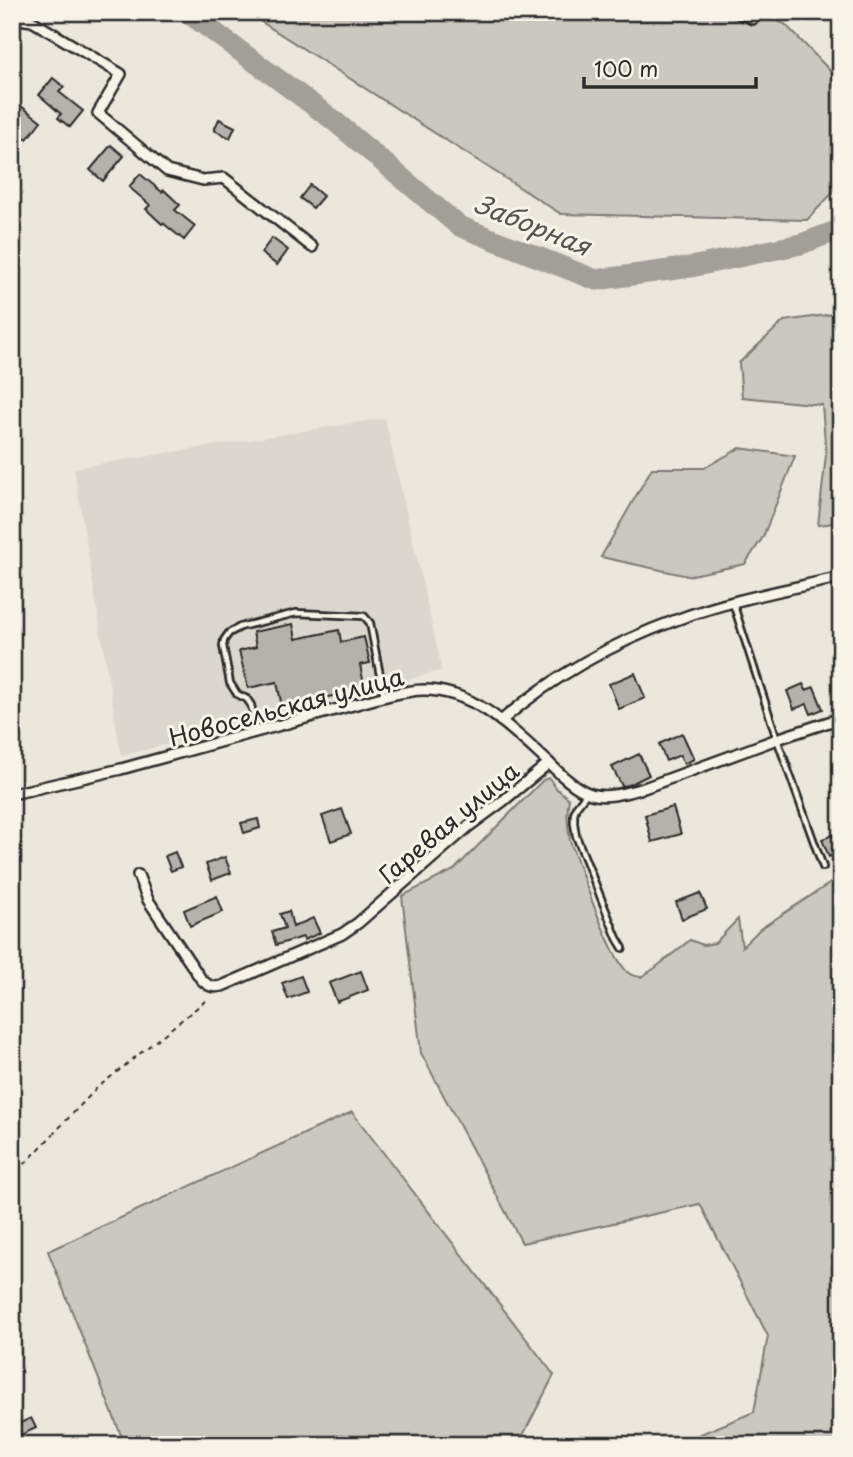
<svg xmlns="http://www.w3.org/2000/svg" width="853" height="1457" font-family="'Playpen Sans',sans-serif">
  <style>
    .built { fill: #dbd7ce }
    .green { fill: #cbc8bf; stroke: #7b7a75; stroke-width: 2 }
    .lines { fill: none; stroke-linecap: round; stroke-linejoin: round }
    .river { stroke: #a29f98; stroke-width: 21 }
    .building { fill: #b5b2ab; stroke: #2b2b2b; stroke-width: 2 }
    .lane-casing { stroke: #2b2b2b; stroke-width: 10 }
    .street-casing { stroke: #2b2b2b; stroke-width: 14 }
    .path { stroke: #2b2b2b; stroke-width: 2; stroke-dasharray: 5 5; stroke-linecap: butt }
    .lane { stroke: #f7f3e8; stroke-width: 4.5 }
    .street { stroke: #f7f3e8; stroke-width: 9 }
    .labels { text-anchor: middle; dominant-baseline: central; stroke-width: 6; stroke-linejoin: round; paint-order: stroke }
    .street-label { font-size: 24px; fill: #2b2b2b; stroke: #f7f3e8 }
    .water-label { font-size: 26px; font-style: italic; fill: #555451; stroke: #f7f3e8 }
  </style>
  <rect width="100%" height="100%" fill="#ebe7dd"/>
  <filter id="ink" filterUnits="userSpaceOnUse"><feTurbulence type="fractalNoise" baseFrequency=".0143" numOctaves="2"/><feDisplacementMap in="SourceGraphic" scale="14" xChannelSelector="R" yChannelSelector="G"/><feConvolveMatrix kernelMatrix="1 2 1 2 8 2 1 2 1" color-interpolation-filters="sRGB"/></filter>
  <g filter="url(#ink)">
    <polygon class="built" points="385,418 442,670 255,722 121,756 74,468"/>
    <g class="green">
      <polygon points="246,12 752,12 785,24 841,82 841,184 807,220 561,214"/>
      <polygon points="841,313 841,522 818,525 826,455 822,405 742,397 739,363 784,321"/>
      <polygon points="740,448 795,456 763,537 745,564 688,576 601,557 652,468 704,468"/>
      <path d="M549 778 557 789 569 799C566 814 568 826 570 841 579 865 612 964 630 974 631 975 640 977 641 977L655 968 690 940 703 945 715 943 738 919 742 947 760 929 841 876V1445H674L754 1412 768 1336 700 1204 522 1243 421 1053 402 896 454 870 543 780Z"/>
      <polygon points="352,1112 554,1375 518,1445 125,1445 48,1251"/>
    </g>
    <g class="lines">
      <polyline class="river" points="187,12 332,119 459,226 596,280 691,267 801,244 841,229"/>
    </g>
    <g class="building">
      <polygon points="53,78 64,87 59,92 83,111 70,127 58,118 61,114 39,95"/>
      <polygon points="21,106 41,121 27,139 12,128 12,117"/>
      <polygon points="219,119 235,127 230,138 214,130"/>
      <polygon points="111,145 124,156 103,181 90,170"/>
      <polygon points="140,174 162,192 164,190 180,205 175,210 195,226 184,240 163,223 162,224 146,209 150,205 129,187"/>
      <polygon points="310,185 323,196 313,208 300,198"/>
      <polygon points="272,238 288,250 277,265 261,253"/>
      <polygon points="293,624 296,639 339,630 341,642 364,637 370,663 360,665 365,689 282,707 277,682 248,688 239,651 256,647 253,632"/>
      <polygon points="635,673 645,698 619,709 609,684"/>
      <polygon points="803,684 806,690 814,687 823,709 811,714 807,704 794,709 787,691"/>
      <polygon points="682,733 694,759 684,764 680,755 666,761 659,744"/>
      <polygon points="639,754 649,775 629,785 622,786 612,767"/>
      <polygon points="673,807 681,834 652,842 645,815"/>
      <polygon points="342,809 351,834 331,841 322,816"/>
      <polygon points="258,819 260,828 244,833 241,823"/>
      <polygon points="841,832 841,852 829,857 822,839"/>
      <polygon points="175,852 181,867 171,871 165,856"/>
      <polygon points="225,857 231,873 212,880 206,864"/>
      <polygon points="700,893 707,909 682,919 676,902"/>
      <polygon points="217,896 223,912 190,926 184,910"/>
      <polygon points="289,911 293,927 313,918 320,933 304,940 303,937 276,945 272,932 285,928 280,914"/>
      <polygon points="361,971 368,990 337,1002 329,983"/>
      <polygon points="301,976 307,992 288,999 282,983"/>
      <polygon points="31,1418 36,1428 12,1439 12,1427"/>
    </g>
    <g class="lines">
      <defs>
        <g id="lane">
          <polyline points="731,12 753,21"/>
          <polyline points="733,603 777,739 823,867"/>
          <polyline points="257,732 251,705 247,699 237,694 230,683 223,646 224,640 229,633 240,627 296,613 364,616 370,623 384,696"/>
          <polyline points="587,793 576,807 574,814 574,823 576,836 617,938 623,948"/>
        </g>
        <g id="street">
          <polyline points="12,18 32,21 121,74 98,113 167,171 203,180 224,178 312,247"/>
          <path d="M501 721C552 677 613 643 676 620 729 600 786 590 841 577"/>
          <path d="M12 794 121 769 382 697C395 694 410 690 424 690 475 690 513 730 548 762 559 773 575 789 591 794 607 799 628 792 644 788L777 739 841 718"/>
          <path d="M138 875 148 900 201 979C208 986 212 988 222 986L342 934 358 923 469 826 503 801 549 763"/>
        </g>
      </defs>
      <use href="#lane" class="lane-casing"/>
      <use href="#street" class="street-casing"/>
      <polyline class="path" points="12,1180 21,1168 97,1088 209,998"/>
      <use href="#lane" class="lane"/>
      <use href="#street" class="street"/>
    </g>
  </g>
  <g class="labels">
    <g class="street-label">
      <text transform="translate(286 706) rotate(-15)">Новосельская улица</text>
      <text transform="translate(448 822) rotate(-40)">Гаревая улица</text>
    </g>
    <g class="water-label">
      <text transform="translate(533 224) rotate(22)">Заборная</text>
    </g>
  </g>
  <rect width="853" height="1457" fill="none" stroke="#f7f3e8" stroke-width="42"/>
  <rect x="21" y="21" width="811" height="1415" fill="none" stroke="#2b2b2b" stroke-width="2.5" filter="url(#ink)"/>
  <path d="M584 77v10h172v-10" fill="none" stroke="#2b2b2b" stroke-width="3.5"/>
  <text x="594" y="77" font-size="21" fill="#2b2b2b" stroke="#f7f3e8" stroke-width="5" paint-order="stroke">100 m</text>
</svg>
